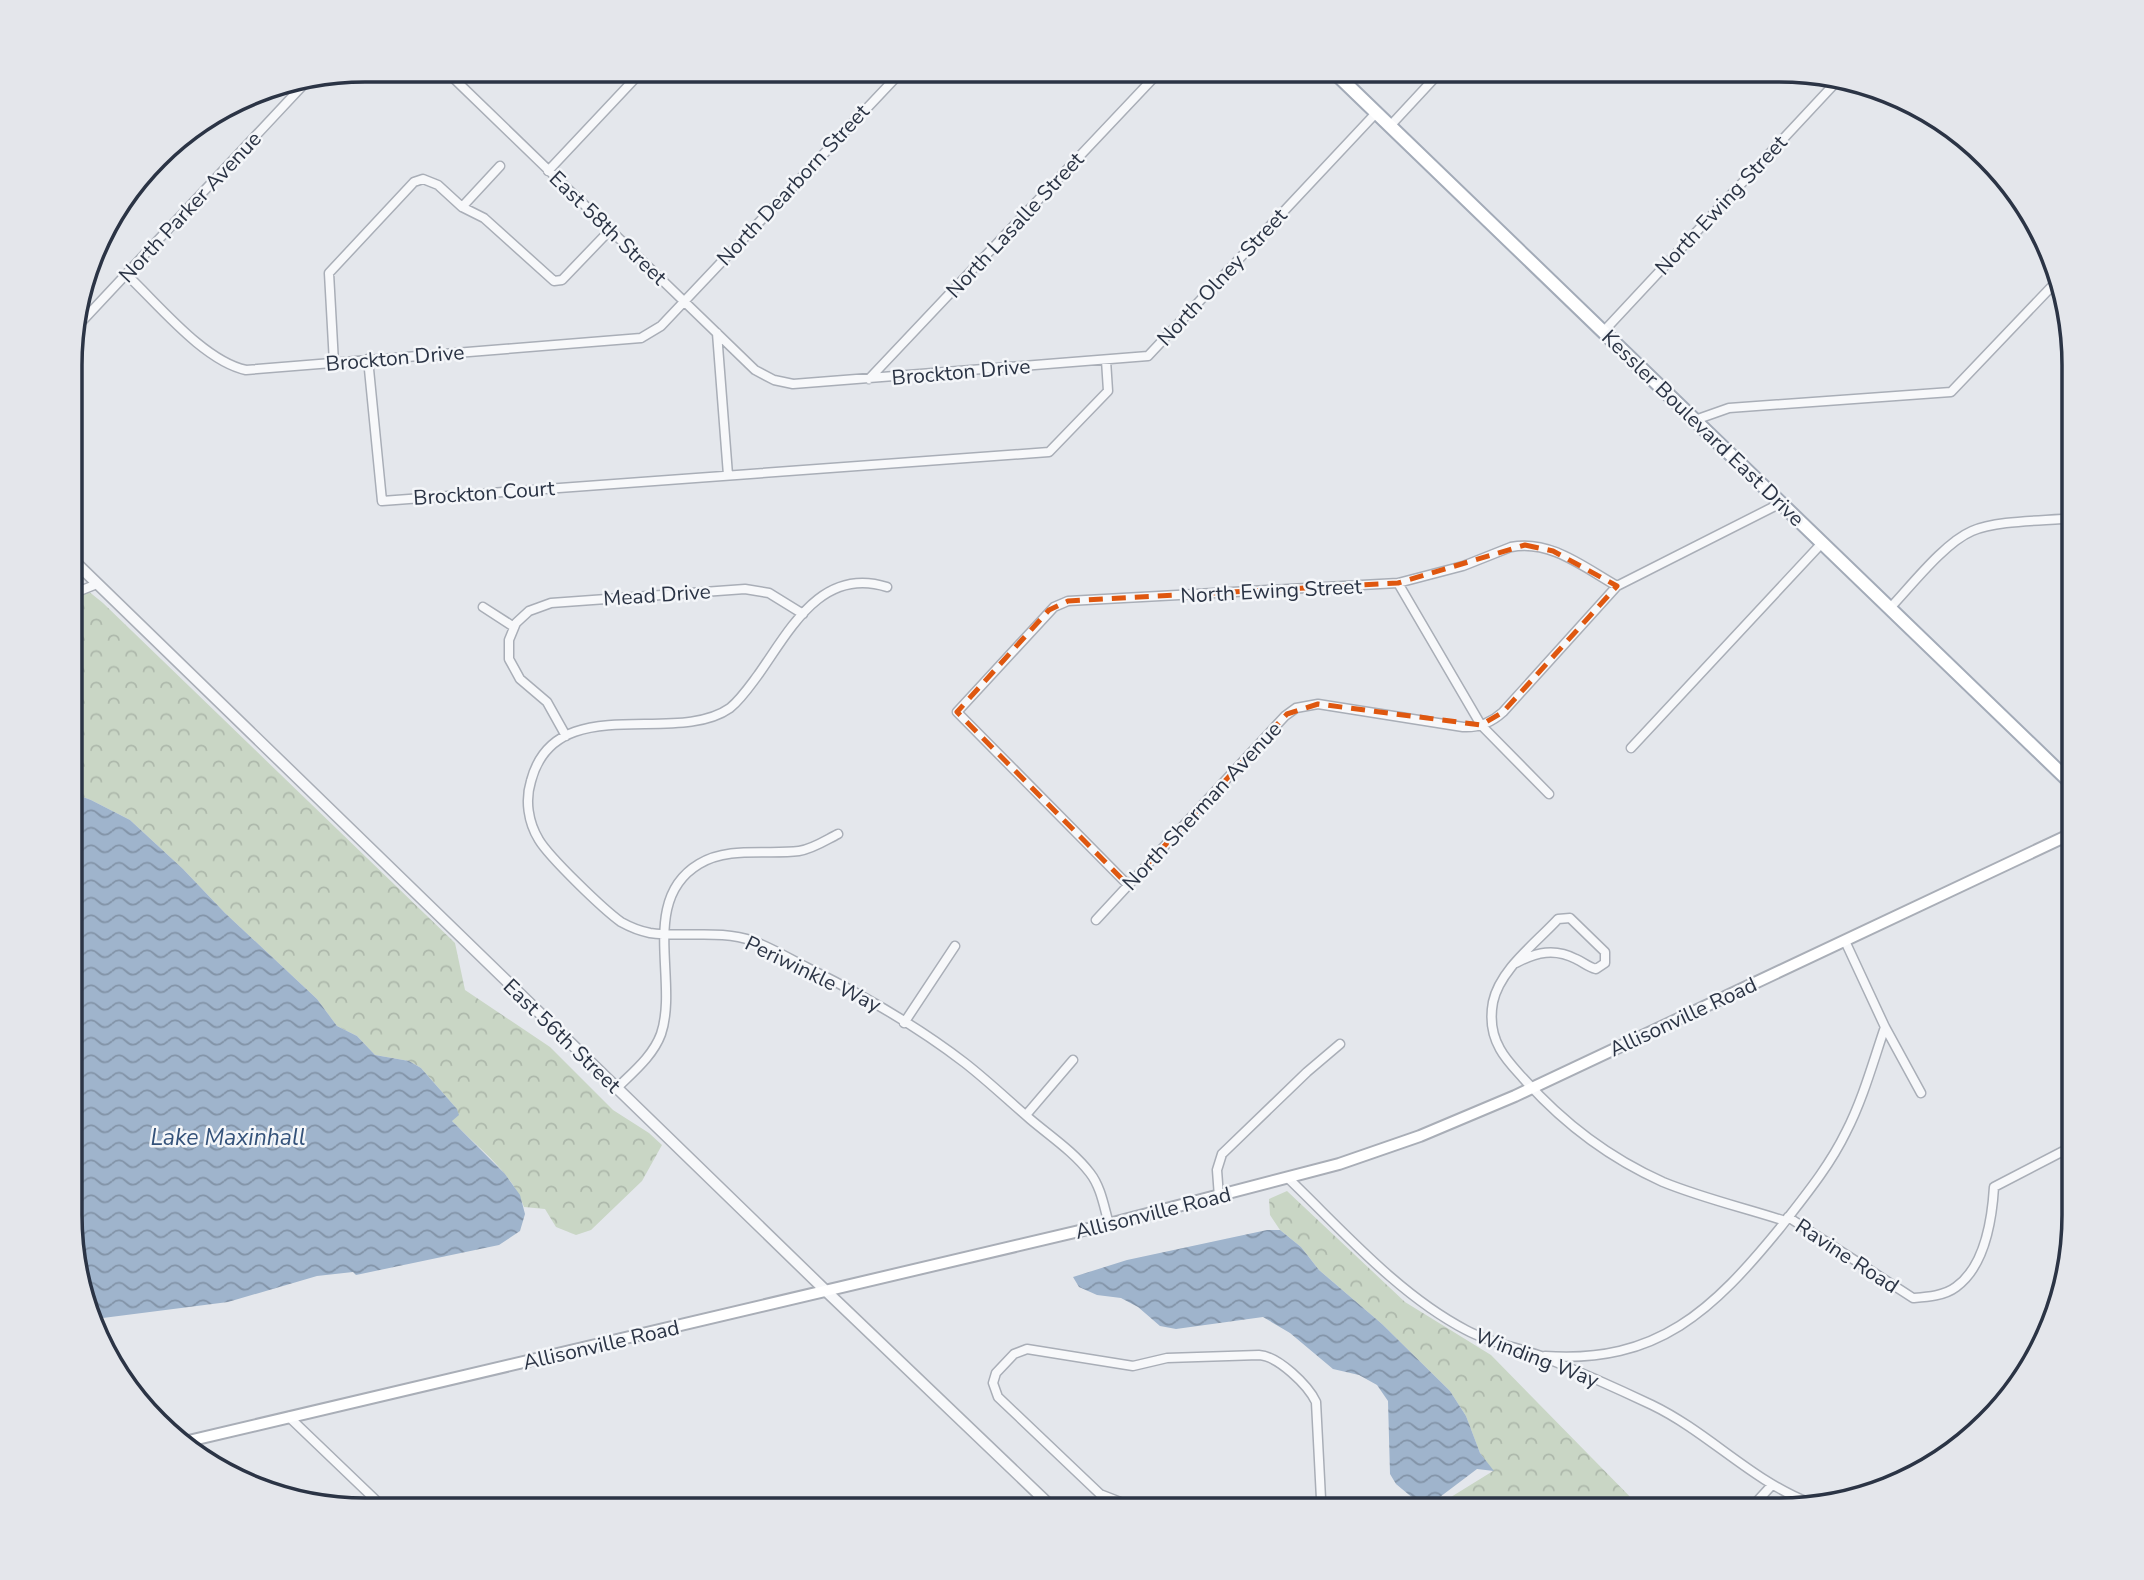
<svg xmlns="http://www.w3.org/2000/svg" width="2144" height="1580" font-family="'Nunito Sans',sans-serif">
<defs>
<pattern id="forest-crowns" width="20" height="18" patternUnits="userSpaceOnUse" patternTransform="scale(1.75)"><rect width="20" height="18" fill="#c9d6c5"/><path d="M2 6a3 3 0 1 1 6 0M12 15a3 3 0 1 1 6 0" fill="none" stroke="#adb8ab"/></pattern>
<pattern id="water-waves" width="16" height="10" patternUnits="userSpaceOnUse" patternTransform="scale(1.75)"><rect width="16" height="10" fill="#9fb4cc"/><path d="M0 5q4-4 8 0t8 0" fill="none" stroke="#8293a7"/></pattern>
</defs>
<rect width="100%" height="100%" fill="#e4e7ec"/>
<path fill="url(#forest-crowns)" d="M72 578 103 603 455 943 465 990 550 1047 613 1110 649 1133 662 1145 642 1181 591 1230 576 1235 556 1227 545 1209 524 1207C512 1172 477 1147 452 1121L457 1109 421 1068 409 1061 375 1055 357 1036 337 1026 317 999 225 913 183 869 130 820 91 800 72 793Z
M1287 1191 1405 1302 1491 1355 1643 1510H1430L1493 1471 1480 1453 1466 1416 1450 1391 1382 1324 1319 1270 1301 1247 1280 1230 1270 1215 1269 1199Z"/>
<path fill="url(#water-waves)" d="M72 793 91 800 130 820 183 869 225 913 317 999 337 1026 357 1036 375 1055 409 1061 421 1068 457 1109 459 1115 452 1121 505 1174 520 1195 525 1214 520 1231 499 1245 356 1275 353 1272 317 1276 228 1302 95 1319 72 1253Z
M1267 1230H1280L1301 1247 1319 1270 1382 1324 1450 1391 1466 1416 1480 1453 1494 1471 1477 1469 1432 1503 1420 1504 1396 1484 1390 1474 1388 1401 1377 1385 1359 1375 1333 1369 1290 1333 1263 1317 1176 1329 1160 1326 1138 1307 1121 1298 1097 1295 1079 1287 1073 1277 1127 1260Z"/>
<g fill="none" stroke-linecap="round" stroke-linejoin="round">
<g stroke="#a9aeb7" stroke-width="11">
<path id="minor" d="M445 70 755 370 774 380 793 384 1148 356 1376 113
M1390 126 1442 70
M548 171 643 70
M462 207 500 166
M127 275C159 305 204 361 246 370L641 338 661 326 903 70
M72 332 306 82
M1603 332 1839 79
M717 333 728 475
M368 359 382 501 1049 452 1108 391 1106 360
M334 363 329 273 414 182 423 179 438 185 462 207 484 218 554 281 562 280 610 230
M869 379 1161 70
M1695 420 1729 408 1951 392 2056 282
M1398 583 1481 725 1549 794
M887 587C821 566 790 630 758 675 749 687 741 699 730 708 675 747 555 689 531 781 525 800 528 822 539 840 550 858 603 909 621 922 630 927 640 931 650 933 684 938 720 929 753 941 772 948 790 959 808 968 863 995 917 1026 965 1063 988 1081 1009 1101 1030 1119 1050 1136 1074 1152 1090 1173 1101 1187 1104 1207 1109 1224
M72 594 97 584
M483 607 514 627
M1890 608C1911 586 1944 543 1972 531 1997 520 2045 521 2073 518
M566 736 547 702 520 679 509 659V640L516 623 529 611 551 603 745 589 769 593 803 614
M1631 748 1822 543
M1128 885 957 712 1054 607 1068 601 1398 583 1463 566 1511 547C1550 539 1585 568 1617 586
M1096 920 1285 716 1296 708 1318 704 1463 727C1479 728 1492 722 1503 712L1617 586 1781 503
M1845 941 1885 1027 1921 1093
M1516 963C1536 952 1555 948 1576 959 1583 962 1588 967 1596 969L1605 963V952L1570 918 1558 919C1536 943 1500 969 1493 1002 1490 1018 1492 1035 1500 1049 1506 1060 1515 1069 1523 1078 1562 1122 1609 1158 1663 1182 1702 1198 1745 1208 1785 1221
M904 1023 955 946
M617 1088C633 1072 653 1056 661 1034 679 981 639 900 699 864 728 846 767 855 799 851 813 849 826 840 838 834
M1026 1115 1073 1060
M1289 1179C1343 1231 1399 1295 1466 1330 1490 1343 1516 1347 1541 1356 1578 1371 1616 1388 1652 1405 1708 1432 1752 1481 1810 1503
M1219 1197 1217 1170 1222 1154 1307 1072 1340 1044
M1788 1217 1913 1298C1927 1297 1944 1296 1956 1287 1985 1266 1992 1220 1994 1187L2073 1146
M1545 1356C1658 1364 1713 1310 1780 1228 1804 1197 1829 1167 1846 1132 1863 1099 1873 1062 1885 1027
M289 1417 385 1509
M1141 1510 1100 1494 998 1397 993 1383 996 1373 1014 1354 1027 1349 1133 1366 1167 1358 1259 1355C1278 1356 1308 1385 1316 1402L1321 1499 1325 1510
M1749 1510 1772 1485"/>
</g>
<g stroke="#a9aeb7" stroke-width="13">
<path id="tertiary" d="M72 559 826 1291 1055 1510"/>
</g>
<g stroke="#a9aeb7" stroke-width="14">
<path id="secondary" d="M180 1443 1109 1224 1339 1164 1420 1136 1515 1096 2073 833"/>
</g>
<g stroke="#a3abb8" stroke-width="16">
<path id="primary" d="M1332 70 2073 785"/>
</g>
<use href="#minor" stroke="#f7f8fa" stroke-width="8"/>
<use href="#tertiary" stroke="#f7f8fa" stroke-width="10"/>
<use href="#secondary" stroke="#fff" stroke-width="10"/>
<use href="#primary" stroke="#fff" stroke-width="12"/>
</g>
<path fill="none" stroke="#df570f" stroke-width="5" stroke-dasharray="14 9" stroke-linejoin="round" d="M1525 545 1553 551 1617 586 1503 712 1481 725 1318 704 1287 714 1128 885 957 712 1049 610 1068 601 1398 583Z"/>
<g text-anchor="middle" stroke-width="5" stroke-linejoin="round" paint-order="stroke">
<g font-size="21" fill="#2b3445" stroke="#f4f6f9">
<text transform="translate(793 185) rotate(-47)" y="7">North Dearborn Street</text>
<text transform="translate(1721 205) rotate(-47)" y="7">North Ewing Street</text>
<text transform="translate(190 207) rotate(-47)" y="7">North Parker Avenue</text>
<text transform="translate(1015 225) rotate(-47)" y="7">North Lasalle Street</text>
<text transform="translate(608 228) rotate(44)" y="7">East 58th Street</text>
<text transform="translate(1222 277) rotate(-47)" y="7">North Olney Street</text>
<text transform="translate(395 358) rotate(-5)" y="7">Brockton Drive</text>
<text transform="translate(961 372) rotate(-5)" y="7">Brockton Drive</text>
<text transform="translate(1703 428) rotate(44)" y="7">Kessler Boulevard East Drive</text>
<text transform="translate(484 493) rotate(-4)" y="7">Brockton Court</text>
<text transform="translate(1271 591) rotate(-3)" y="7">North Ewing Street</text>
<text transform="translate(657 595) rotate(-4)" y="7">Mead Drive</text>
<text transform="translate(1202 806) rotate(-47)" y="7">North Sherman Avenue</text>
<text transform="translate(813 974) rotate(26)" y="7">Periwinkle Way</text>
<text transform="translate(1683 1017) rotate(-25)" y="7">Allisonville Road</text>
<text transform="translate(562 1036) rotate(44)" y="7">East 56th Street</text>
<text transform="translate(1153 1213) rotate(-14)" y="7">Allisonville Road</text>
<text transform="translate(1847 1256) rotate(33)" y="7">Ravine Road</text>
<text transform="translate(601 1345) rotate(-13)" y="7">Allisonville Road</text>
<text transform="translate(1537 1358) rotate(21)" y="7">Winding Way</text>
</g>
<g font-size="23" font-style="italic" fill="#34527a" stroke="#f4f6f9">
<text x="228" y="1145">Lake Maxinhall</text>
</g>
</g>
<path d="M0 0H2144V1580H0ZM365 82H1779A283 283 0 0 1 2062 365V1215A283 283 0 0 1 1779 1498H365A283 283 0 0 1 82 1215V365A283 283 0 0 1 365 82Z" fill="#e4e6eb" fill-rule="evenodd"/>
<path fill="none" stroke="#2b3445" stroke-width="3.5" d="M365 82H1779A283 283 0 0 1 2062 365V1215A283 283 0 0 1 1779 1498H365A283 283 0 0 1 82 1215V365A283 283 0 0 1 365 82Z"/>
</svg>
